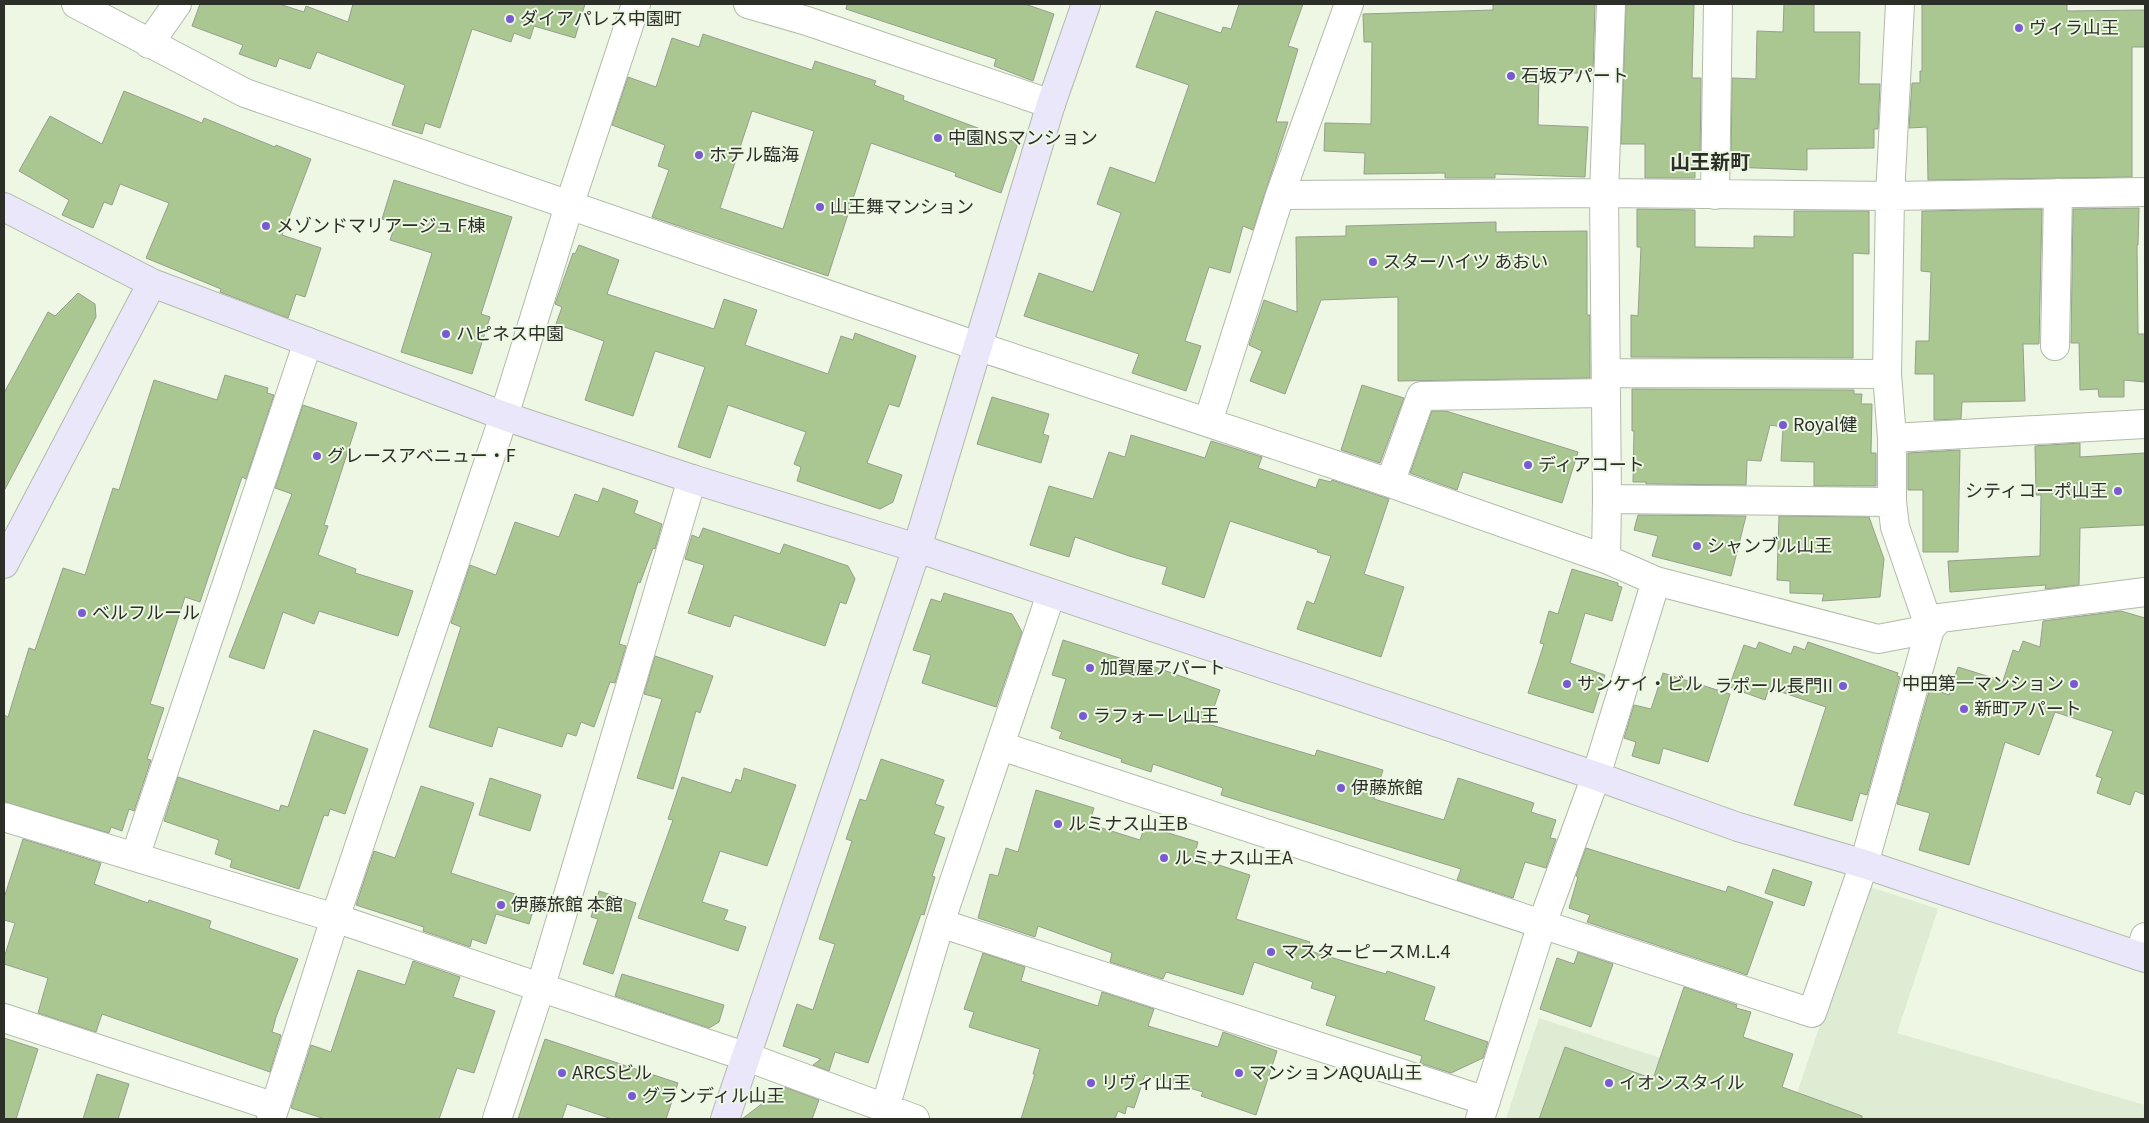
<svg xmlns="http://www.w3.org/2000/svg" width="2149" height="1123" font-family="Georgia,'Noto Sans JP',serif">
<rect width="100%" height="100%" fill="#edf7e4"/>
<path fill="#deecd4" d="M1867 886 1938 909 1897 1033 2145 1105V1119H1506L1539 1018 1794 1102Z"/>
<path fill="#aac792" stroke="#969f8e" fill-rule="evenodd" d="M200 4H279L304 12 306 6 348 22 353 4H585L575 38 534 26 530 39 514 33 511 42 472 29 440 128 425 123 422 134 392 125 405 85 317 52 310 69 279 58 276 67 239 54 243 45 192 26Z
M847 4H1025L1054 14 1033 81 994 66 996 59 846 9Z
M1239 4H1303L1288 46 1298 49 1276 122H1288L1253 230 1243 226 1230 273 1209 267 1185 341 1201 346 1186 391 1132 373 1139 354 1024 316 1039 273 1093 292 1121 213 1097 204 1110 167 1155 183 1189 85 1136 67 1156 11 1221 33 1223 27 1231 29Z
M1493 4H1595L1593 73H1539L1538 125 1588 127 1585 177 1495 174V178H1445V173L1364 174 1365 153 1324 151 1325 123 1371 124 1372 42H1364L1363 14 1493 10Z
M1626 4H1694L1692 78H1701L1700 166 1699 171H1695V178H1645V144H1621Z
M1784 4H1814V32H1860L1859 84H1880L1878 129H1874V148L1807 149V170L1731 167 1732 78 1756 79 1757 31 1783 32Z
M1922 4H2067V11L2145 10V47H2132V177L1928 180 1927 127 1909 128 1912 83H1920V71H1922Z
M703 34 812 70 815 61 876 81 874 85 904 96 903 100 1018 143 1001 193 955 176 956 173 871 143 828 276 652 217 669 170 658 166 665 145 612 125 628 77 656 87 672 38 699 47ZM752 111 814 131 783 229 720 208Z
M124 91 202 123 204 118 275 147 276 145 311 159 282 235 321 248 305 297 296 294 288 318 220 292 221 289 146 258 169 203 120 184 112 205 104 202 93 228 62 215 69 200 19 171 50 116 102 144Z
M394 180 512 217 481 314 490 317 472 374 401 352 432 253 390 240 396 223 382 219Z
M2139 208 2138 245H2137L2138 334H2145V382L2124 380V397H2099L2098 389 2080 390 2079 343H2071L2073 209Z
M1637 209 1695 210V247L1754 248V236L1794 237V211H1869V254L1853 253V358L1631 357V315L1638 316 1641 247H1637Z
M2042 209 2039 344H2023L2025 401 1962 402 1961 419 1934 420V374H1915L1916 341H1929L1931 272 1921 271 1922 211Z
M1496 222V232L1587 231V315H1590V378L1398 381V297L1321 300 1285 394 1250 381 1262 351 1249 345 1264 300 1297 312 1296 237 1346 236V226Z
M579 245 619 260 607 294 714 329 724 299 757 310 745 345 828 374 841 336 853 340 855 333 916 356 899 407 889 404 867 463 902 475 893 502 880 509 797 481 801 467 794 464 806 432 728 405 710 458 678 447 705 367 655 351 633 416 585 400 604 341 556 324 562 307 555 304 573 253 575 254Z
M78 293 95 304 96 317 4 491V393L48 312 55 316Z
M225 375 268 388 267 393 274 395 246 479 242 477 200 602 185 597 150 704 164 708 147 759 151 760 134 811 129 809 122 831 111 827 109 833 4 802V715L8 717 29 648 35 650 63 568 85 575 113 488 119 490 154 380 217 400Z
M1362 385 1404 398 1380 463 1341 450Z
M1632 389 1854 390V394H1862L1861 404H1872L1871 453H1876V486H1814V462L1781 461 1783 427 1770 425 1761 461 1747 460 1746 485 1646 484V482H1633L1634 431H1632Z
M992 397 1049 414 1043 434 1049 436 1041 463 977 444Z
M303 405 357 423 324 525 328 526 318 555 356 569 355 573 413 591 398 636 319 611 314 624 283 612 264 669 229 657 292 494 275 488Z
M1432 411H1446L1578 452 1562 503 1463 472 1457 490 1410 473Z
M1131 435 1205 458 1211 441 1262 457 1258 468 1316 488 1319 479 1331 482 1332 480 1389 499 1364 574 1404 587 1381 657 1297 629 1307 601 1314 604 1331 556 1317 552 1318 550 1230 521 1204 598 1162 584 1167 567 1129 556 1075 537 1069 557 1030 545 1049 486 1093 499 1109 452 1125 457Z
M2080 443V457L2145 453V525L2080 528 2079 585 2045 589 2046 585 1950 592 1948 561 2040 556 2041 495H2036L2035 446Z
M1960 450 1958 552H1923V490H1908V453Z
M603 488 638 501 634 513 662 524 655 549 653 548 640 583 638 582 619 644 626 646 615 683 610 682 594 727 581 722 576 736 567 733 562 747 498 727 492 747 429 727 461 627 451 623 470 565 496 575 515 522 559 537 575 494 598 502Z
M1638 515 1746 516 1731 576 1652 556 1658 536 1634 530Z
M1779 516 1869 517 1884 559 1880 597 1822 601 1824 594 1790 593V581L1777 580Z
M703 528 780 554 784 544 848 566 855 579 846 604 840 602 825 646 734 615 730 627 688 613 704 565 685 559 692 535 699 538Z
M1572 569 1618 583V586L1622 587 1612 621 1585 613 1570 663 1605 675 1593 713 1528 693 1544 644 1540 643 1549 611 1558 614Z
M944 593 1012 614 1022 632 996 707 922 683 931 655 913 650 931 599 941 602Z
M2121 611 2145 618V795L2135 791 2130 805 2097 793 2102 778 2096 776 2113 731 2055 712 2039 755 2005 742 1969 865 1919 850 1930 813 1897 804 1930 688 1949 695 1958 667 2003 681 2013 650 2019 652 2023 641 2040 647 2043 621Z
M1063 640 1151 668 1152 666 1220 690 1208 724 1315 756 1317 750 1383 770 1374 799 1444 820 1458 778 1534 803 1531 812 1556 820 1550 838 1556 839 1546 868 1525 862 1513 898 1457 880 1461 869 1221 795 1223 788 1153 764 1151 772 1121 762 1122 759 1059 738 1062 732 1051 728 1066 679 1052 675Z
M1759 642 1791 654 1794 646 1805 650 1808 642 1898 673 1897 676 1900 677 1867 795 1860 793 1852 821 1794 805 1826 707 1769 688 1765 700 1729 687 1744 645 1756 649Z
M655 656 713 676 700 713 696 711 673 789 637 778 662 699 644 694Z
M1663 673 1730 694 1708 762 1663 748 1659 764 1632 756 1636 742 1624 738 1634 705 1651 709Z
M314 730 368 749 345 814 330 809 328 816 324 815 299 889 230 867 232 860 215 854 219 840 164 821 178 777 279 811 281 805 288 807Z
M881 759 944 780 935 804 944 807 934 834 945 838 932 876 935 877 924 915 921 914 868 1063 835 1052 829 1071 813 1065 821 1059 783 1046 797 1004 813 1010 835 944 819 939 852 841 846 839 860 799 866 801Z
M744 768 796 785 767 866 720 851 702 902 728 910 724 920 746 927 738 951 638 918 673 820 668 819 682 777 731 793 736 779 741 781Z
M490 778 541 795 530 831 479 815Z
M421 786 474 803 451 873 536 901 529 924 496 914 486 944 472 939 470 947 423 931 424 927 356 905 374 851 395 858Z
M1036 790 1094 808 1089 824 1140 840 1145 826 1198 842 1194 857 1250 875 1236 919 1310 942 1307 950 1386 974 1387 971 1435 987 1424 1020 1488 1042 1483 1058 1451 1073 1420 1063 1422 1056 1326 1025 1336 996 1311 988 1313 982 1254 962 1243 995 1166 972 1163 979 1110 962 1112 953 1038 926 1035 937 978 918 990 874 998 876 1006 848 1018 852Z
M23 839 101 863 94 884 148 903 149 900 211 921 209 928 298 959 276 1017 272 1032 281 1035 270 1072 102 1014 96 1032 38 1013 48 978 4 964V958L15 923 4 920V898Z
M1586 848 1726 892 1728 886 1773 902 1747 975 1587 922 1590 915 1569 908 1578 877 1576 876Z
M1773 869 1812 882 1804 906 1765 893Z
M599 891 636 903 613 974 583 964 598 919 591 917Z
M1578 952 1613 964 1591 1027 1540 1009 1557 958 1574 964Z
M983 953 1025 967 1021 981 1098 1006 1102 992 1154 1009 1148 1026 1218 1047 1223 1032 1277 1051 1256 1115 1201 1096 1203 1092 1145 1075 1134 1108 1127 1106 1125 1114 1118 1111 1115 1119H1021L1035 1074H1033L1040 1049 969 1027 974 1012 964 1009Z
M413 961 460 977 453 997 495 1011 474 1073 457 1068 439 1119H325L291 1108 311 1045 331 1052 358 970 405 985Z
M622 974 724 1005 719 1022 709 1028 615 996Z
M1684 987 1737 1005 1736 1008 1751 1012 1743 1037 1793 1054 1782 1087 1862 1116V1119H1539L1565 1047 1653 1079Z
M4 1038 38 1049 16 1119H4Z
M545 1039 678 1083 666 1119H612L567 1104 562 1119H518Z
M97 1074 129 1084 118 1119H83Z
M784 1087 819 1100 812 1119H742Z"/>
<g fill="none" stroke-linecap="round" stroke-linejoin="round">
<g stroke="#b1bba9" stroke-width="30">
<path id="street" d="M76 4 245 93 977 346 1390 483 1606 559 1656 581 1878 639 1930 629
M748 4 807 21 1051 104
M1900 4 1890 196 1887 374 1892 438V502L1895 527 1930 629
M149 44 177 4
M1280 195 1604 193 1890 196 2145 192
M1715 195 1718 4
M2055 346 2058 193
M1606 373 1887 374
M1208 422 1280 195 1349 4
M1892 438 2145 424
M1390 483 1421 396 1606 393
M1607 499 1892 502
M1606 559 1607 499 1604 193 1611 4
M1001 746 1812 1013 1864 864 1930 629 1940 618 2145 592
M4 817 335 918 747 1057 915 1119
M135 857 308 342
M940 923 1486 1101
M2139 956 2145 937
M4 1018 275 1107
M885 1108 940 923 1051 594
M271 1119 335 918 504 416 569 206 636 4
M497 1119 540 989 692 479
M1480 1119 1542 924 1596 776 1656 581"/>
</g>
<g stroke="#b1bba9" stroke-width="30">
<path id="secondary" d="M4 207 152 283 504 416 692 479 917 548 1596 776 1738 827 1864 864 2145 958
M4 564 152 283
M725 1119 917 548 1051 104 1086 4"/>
</g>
<use href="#street" stroke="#fff" stroke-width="28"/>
<use href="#secondary" stroke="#eae7fa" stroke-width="28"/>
</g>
<g fill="#785ad4" stroke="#edf7e4" stroke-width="2">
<circle cx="510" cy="19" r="5"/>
<circle cx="2019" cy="28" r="5"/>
<circle cx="1511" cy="76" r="5"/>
<circle cx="938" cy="138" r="5"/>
<circle cx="699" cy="155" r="5"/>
<circle cx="820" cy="207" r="5"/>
<circle cx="266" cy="226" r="5"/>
<circle cx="1373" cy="262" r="5"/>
<circle cx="446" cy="334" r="5"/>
<circle cx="1783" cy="425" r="5"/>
<circle cx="317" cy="456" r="5"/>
<circle cx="1528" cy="465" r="5"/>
<circle cx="2118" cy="491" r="5"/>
<circle cx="1697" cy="546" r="5"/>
<circle cx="82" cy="613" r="5"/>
<circle cx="1090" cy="668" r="5"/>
<circle cx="1567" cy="684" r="5"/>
<circle cx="2074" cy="684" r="5"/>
<circle cx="1843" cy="686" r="5"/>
<circle cx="1964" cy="709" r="5"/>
<circle cx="1083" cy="716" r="5"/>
<circle cx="1341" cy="788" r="5"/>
<circle cx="1058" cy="824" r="5"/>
<circle cx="1164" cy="858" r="5"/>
<circle cx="501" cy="905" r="5"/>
<circle cx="1271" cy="952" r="5"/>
<circle cx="562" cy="1073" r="5"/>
<circle cx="1239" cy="1073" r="5"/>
<circle cx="1091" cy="1083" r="5"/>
<circle cx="1609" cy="1083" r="5"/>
<circle cx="632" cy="1096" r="5"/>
</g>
<g text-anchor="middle" stroke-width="4" stroke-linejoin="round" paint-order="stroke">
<g font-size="18" fill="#2b2f28" stroke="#edf7e4" text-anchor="start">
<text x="520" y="25">ダイアパレス中園町</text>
<text x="2029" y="34">ヴィラ山王</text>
<text x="1521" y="82">石坂アパート</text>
<text x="948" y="144">中園NSマンション</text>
<text x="709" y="161">ホテル臨海</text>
<text x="830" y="213">山王舞マンション</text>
<text x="276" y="232">メゾンドマリアージュ F棟</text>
<text x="1383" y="268">スターハイツ あおい</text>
<text x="456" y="340">ハピネス中園</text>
<text x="1793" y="431">Royal健</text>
<text x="327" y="462">グレースアベニュー・F</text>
<text x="1538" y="471">ディアコート</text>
<text x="2108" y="497" text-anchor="end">シティコーポ山王</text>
<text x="1707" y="552">シャンブル山王</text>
<text x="92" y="619">ベルフルール</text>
<text x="1100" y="674">加賀屋アパート</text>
<text x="1577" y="690">サンケイ・ビル</text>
<text x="2064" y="690" text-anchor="end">中田第一マンション</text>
<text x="1833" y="692" text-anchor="end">ラポール長門II</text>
<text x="1974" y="715">新町アパート</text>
<text x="1093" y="722">ラフォーレ山王</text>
<text x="1351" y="794">伊藤旅館</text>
<text x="1068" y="830">ルミナス山王B</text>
<text x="1174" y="864">ルミナス山王A</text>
<text x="511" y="911">伊藤旅館 本館</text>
<text x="1281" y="958">マスターピースM.L.4</text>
<text x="572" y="1079">ARCSビル</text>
<text x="1249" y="1079">マンションAQUA山王</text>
<text x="1101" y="1089">リヴィ山王</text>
<text x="1619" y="1089">イオンスタイル</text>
<text x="642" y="1102">グランディル山王</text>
</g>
<g font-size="20" font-weight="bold" fill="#2b2f28" stroke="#edf7e4">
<text x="1710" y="169">山王新町</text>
</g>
</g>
<rect width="2149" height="1123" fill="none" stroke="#2b2f28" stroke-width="10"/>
</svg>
